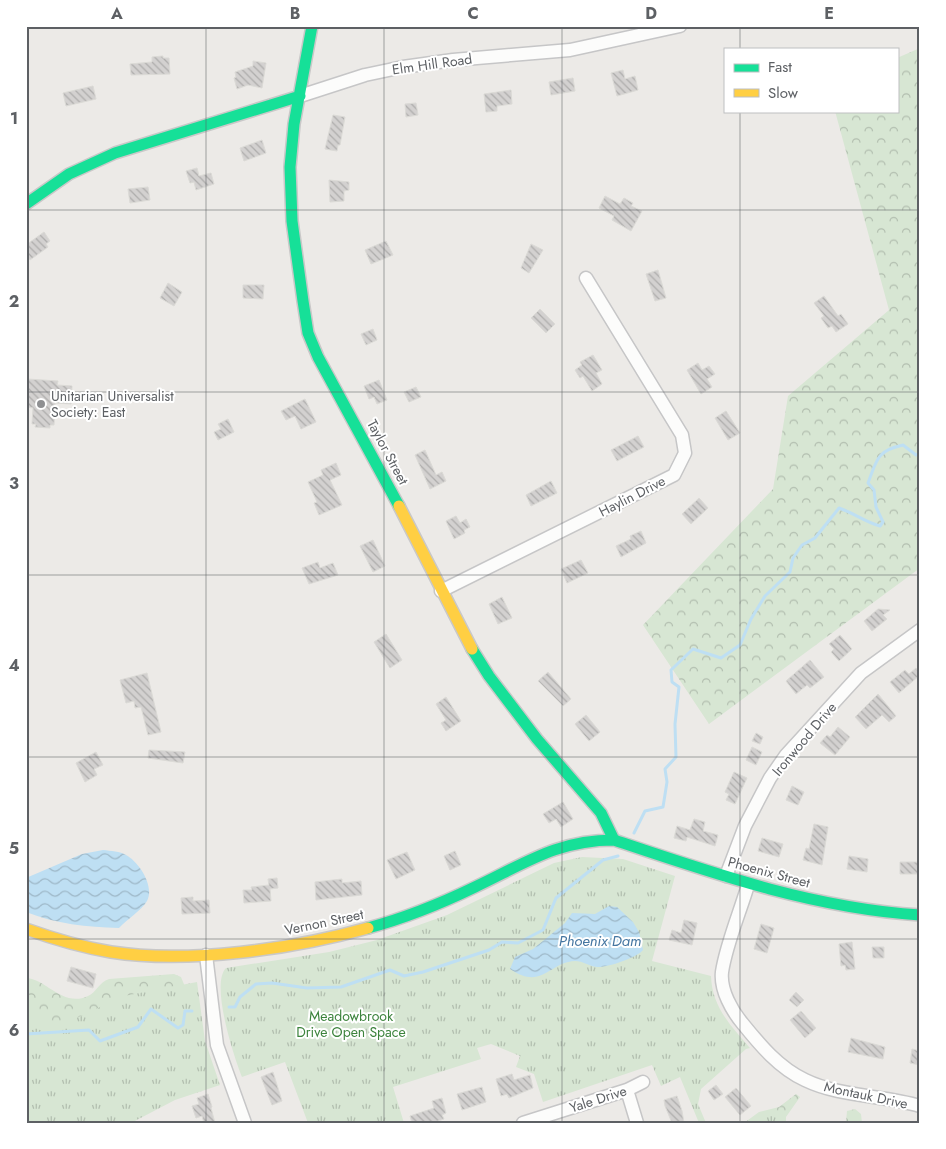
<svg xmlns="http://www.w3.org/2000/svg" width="946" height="1149" font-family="Jost,sans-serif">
<defs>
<pattern id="forest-crowns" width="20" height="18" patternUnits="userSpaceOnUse" patternTransform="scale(1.25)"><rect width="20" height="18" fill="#d7e6d3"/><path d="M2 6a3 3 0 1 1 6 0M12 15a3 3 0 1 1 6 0" fill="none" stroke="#b2beaf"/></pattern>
<pattern id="park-tufts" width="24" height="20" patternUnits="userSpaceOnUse" patternTransform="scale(1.25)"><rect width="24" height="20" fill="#d7e6d3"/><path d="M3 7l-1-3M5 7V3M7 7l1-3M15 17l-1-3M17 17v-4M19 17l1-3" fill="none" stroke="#b2beaf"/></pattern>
<pattern id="water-waves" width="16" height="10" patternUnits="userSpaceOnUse" patternTransform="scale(1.25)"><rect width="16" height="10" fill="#bedff3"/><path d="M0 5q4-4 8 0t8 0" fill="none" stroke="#9eb8c8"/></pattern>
<pattern id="building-back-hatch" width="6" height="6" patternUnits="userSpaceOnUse" patternTransform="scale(1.25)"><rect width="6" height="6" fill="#d3d1d0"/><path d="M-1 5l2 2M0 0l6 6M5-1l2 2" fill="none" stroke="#aeadac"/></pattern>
</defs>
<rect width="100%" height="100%" fill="#eceae7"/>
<path fill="url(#forest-crowns)" d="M920 48V568L709 724 643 625 773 489 788 396 889 310 835 111H897V58Z
M174 974 181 977 188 994 26 1059V978C45 978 63 1008 88 996 96 993 99 982 109 979Z
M796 1094 800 1097 786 1117V1123H744L759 1112 779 1107Z
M855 1109 861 1114 862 1123H846L847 1111Z"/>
<path fill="url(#park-tufts)" d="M582 857 623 859 675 876 652 961 711 976C712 1007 731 1026 750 1048L746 1049 701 1089 698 1104 706 1123H699L680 1077 661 1086 652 1065 543 1102 534 1074 516 1067 520 1056 491 1044 477 1048 481 1059 393 1087 404 1123H308L285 1062 242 1077C234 1057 210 984 226 968L329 952 377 940 447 915 554 863Z
M197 982 205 1041 220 1085 175 1100 131 1123H26V1007L55 1028 124 996Z
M773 1112 779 1123H757Z"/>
<path fill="url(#water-waves)" d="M103 850C111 851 120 851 126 855 139 862 155 886 147 901 141 911 127 919 119 928 87 927 56 924 26 912V878L82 854Z
M609 906 617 907 633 922 639 932 643 950C638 957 607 968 597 967 589 966 583 961 575 961 549 962 542 991 510 969L515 957 533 949 565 923 572 913 595 914Z"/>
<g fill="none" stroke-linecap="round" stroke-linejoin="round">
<path stroke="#bedff3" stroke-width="3" d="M634 833 645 811 663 807 667 782 665 769 676 757 675 724 679 687 672 682 671 670 693 649 721 658 740 645 751 619 765 596 790 572 793 558 802 545 815 538 839 508C854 513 865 522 880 526L883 522 876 507 874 490 868 483C877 460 876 451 903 445L916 455 920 453
M229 1007H235L240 997 256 984 272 983 307 988 341 987 390 970 404 976 423 972 489 950 502 942 518 943 543 930 556 898 603 860 618 856
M26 1034 89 1030 100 1041 138 1027 151 1009 178 1028 183 1025 185 1011H192"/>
</g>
<path fill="url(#building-back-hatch)" stroke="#dbdad6" d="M163 56V58H169L170 74 131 75 130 64 152 62V57Z
M253 61 266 63 262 88 248 85 237 89 234 78 236 77 235 72 253 66Z
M623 70 625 79 635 76 638 90 617 96 611 73Z
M573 78 575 91 551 95 549 82Z
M93 86 96 99 66 106 63 93Z
M511 90 512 104 497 106V111L486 112 484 94Z
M416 103 418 115 406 117 405 104Z
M333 115 345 117 340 145H338L337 151 325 149Z
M262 140 266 153 244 161 240 148Z
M197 168 199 176 211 173 214 184 196 190 194 182 190 183 186 171Z
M329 180 349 182V190L344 191V201L330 202Z
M148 187 150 200 130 203 128 189Z
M605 196 620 204 624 198 633 203 631 206 642 211 631 231 612 220 614 216 599 208Z
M44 232 50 241 46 244 48 247 30 260 26 255V245Z
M386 241 393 255 371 264 365 250Z
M531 244 543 250 529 273 521 268Z
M658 270 666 298 655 301 646 274Z
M168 283 182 292 174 306 160 298Z
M243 285H264L263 299 243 298Z
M824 296 838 316 841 314 848 324 836 332 832 326 828 328 821 318 824 316 814 303Z
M540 309 555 324 546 333 531 318Z
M373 329 377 340 366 345 361 334Z
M593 355 602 370 596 373 602 384 592 391 583 376 580 378 575 370 582 365 580 362Z
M698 363 702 370 709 366 715 374 707 379 712 387 701 394 687 370Z
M27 379 58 381 57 385 72 386 71 404 55 403 54 425H50V428L35 427 36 424H32L33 408 26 407Z
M379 380 387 400 377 404 374 397 369 399 364 386Z
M416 387 421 397 409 402 404 392Z
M305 399 316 422 301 429 295 416 286 420 281 411Z
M726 411 740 433 728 440 715 418Z
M228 419 234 432 218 440 214 432 221 429 218 424Z
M638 436 644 447 617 461 611 450Z
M425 450 436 475 442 472 446 481 430 489 415 455Z
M336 463 341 475 330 480 342 505 319 515 314 503 317 502 308 482 323 475 321 470Z
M551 481 557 493 531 506 526 495Z
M699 498 708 508 691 524 682 514Z
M456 516 460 523 466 519 470 527 464 530 465 533 454 539 446 521Z
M641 531 646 543 621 557 616 546 631 539 630 536Z
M373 540 385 566 373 572 360 546Z
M581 560 588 573 567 583 561 569Z
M318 562 320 568 333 563 338 575 309 584 302 568Z
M502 597 512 618 498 624 489 604Z
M878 609 890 610 883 615 887 619 872 631 864 621Z
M386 634 402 660 390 668 374 642Z
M840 635 852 649 839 661 831 652 834 649 829 644Z
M810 660 824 677 810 688 807 685 796 694 786 681Z
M916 668 920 675 899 693 890 682 905 670 909 674Z
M548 672 571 699 563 706 538 681Z
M147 673 161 732 148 735 141 707 135 708 134 701 126 703 120 680Z
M878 694 896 716 889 722 882 715 866 729 855 717Z
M446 697 461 721 446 731 441 723 446 720 436 704Z
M586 715 600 732 589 741 575 724Z
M838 727 850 737 835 755 820 743 827 735 830 737Z
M756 733 763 737 760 744 752 741Z
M752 747 762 752 756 765 746 760Z
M149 750 185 752 183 763 148 758Z
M96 752 103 765 94 769 97 775 85 782 76 763Z
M734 772 747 778 735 804 726 800 729 794 725 792Z
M792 786 804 792 798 805 786 800Z
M563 802 573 819 561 827 556 819 549 823 543 814Z
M694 819 705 822 703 831 718 835 715 846 687 837 686 841 674 838 677 826 690 830Z
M814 824 828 827 822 865 803 860 806 848 809 849Z
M762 838 783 844 779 857 758 851Z
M455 851 461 865 450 870 444 856Z
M407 852 415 870 396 879 387 860Z
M849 856 868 859 867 872 847 869Z
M900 862H919V874H900Z
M277 878 278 888 270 889 271 901 244 903 243 890H252L251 887 269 885 268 879Z
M342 879V883L361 881 362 895 316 900 315 882Z
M193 897V901L209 900 210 913 182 914 181 898Z
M684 920 697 923 692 945 669 940 672 930 681 933Z
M761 924 774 928 767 953 754 949Z
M852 942 855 969 846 970 845 965 841 966 839 944Z
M872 947H884V958H873Z
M71 967 96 974 93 988 67 981Z
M796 992 804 1000 797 1007 789 1000Z
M801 1011 816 1028 805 1038 790 1020Z
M851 1038 885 1047 883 1059 848 1052Z
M912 1049 920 1051V1065L910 1063Z
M273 1072 282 1101 272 1105 261 1077Z
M512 1074 514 1080 530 1075 533 1088 509 1098 507 1094 501 1096 496 1079Z
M716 1085 723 1094 714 1100 708 1091Z
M482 1087 486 1102 462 1110 457 1094Z
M736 1088 751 1106 740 1115 725 1097Z
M208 1094 212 1107 211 1108 215 1123H204L202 1116 196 1118 192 1106 199 1104 197 1098Z
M677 1096 682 1111 684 1123H672L665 1106 664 1100Z
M442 1098 446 1113 442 1115 444 1119 432 1123H412L410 1116 434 1108 432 1101Z"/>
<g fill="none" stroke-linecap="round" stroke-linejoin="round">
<g stroke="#c6c6c7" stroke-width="15">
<path id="street" d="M300 96 365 75 403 67 453 60 570 50 680 26
M441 591 674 475 685 453 682 435 586 278
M726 876 745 826 770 778 786 755 861 673 920 630
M748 885C740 912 726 945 722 972 720 990 732 1011 743 1024 760 1045 779 1068 805 1080 840 1097 883 1095 920 1106
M206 955 217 1045 245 1123
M627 1090 637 1123
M523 1123 627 1090 643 1082"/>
</g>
<g stroke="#c9c8c8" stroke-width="14">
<path id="fast" d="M312 26 294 124 290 167 292 221 303 301 308 333 318 357 399 506
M26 204 69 174 115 153 300 96
M472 649 489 676 537 739 601 813 614 840
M368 928C405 918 440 904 475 887 524 864 557 840 614 840 715 874 813 908 920 915"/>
</g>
<g stroke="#c9c8c8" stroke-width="14">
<path id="slow" d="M399 506 472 649
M26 929C54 939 81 947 111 952 188 964 293 949 368 928"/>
</g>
<use href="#street" stroke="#fcfcfb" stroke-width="12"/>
<use href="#fast" stroke="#16e098" stroke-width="11"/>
<use href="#slow" stroke="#ffcf43" stroke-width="11"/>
</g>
<path fill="none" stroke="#5d6064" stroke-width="1" stroke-opacity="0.55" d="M206 26V1123M384 26V1123M562 26V1123M740 26V49M740 111V1123M26 210H920M26 392H920M26 575H920M26 757H920M26 939H920"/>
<circle fill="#8f9092" stroke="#fff" stroke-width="2" cx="41" cy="404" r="5"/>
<g text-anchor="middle" stroke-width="4" stroke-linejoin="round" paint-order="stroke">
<g font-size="14" fill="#5d6064" stroke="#fff">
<text transform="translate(432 64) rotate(-8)" y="5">Elm Hill Road</text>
<text transform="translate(388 452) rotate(62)" y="5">Taylor Street</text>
<text transform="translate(632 496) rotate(-27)" y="5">Haylin Drive</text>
<text transform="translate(804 739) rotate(-50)" y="5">Ironwood Drive</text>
<text transform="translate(769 872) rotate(15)" y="5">Phoenix Street</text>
<text transform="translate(324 922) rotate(-12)" y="5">Vernon Street</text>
<text transform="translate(866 1095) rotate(12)" y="5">Montauk Drive</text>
<text transform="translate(598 1099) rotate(-18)" y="5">Yale Drive</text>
</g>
<g font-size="14" fill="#5d6064" stroke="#fff" text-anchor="start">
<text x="51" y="401">Unitarian Universalist<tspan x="51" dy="16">Society: East</tspan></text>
</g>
<g font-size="14" fill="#3c833c" stroke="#fff">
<text x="351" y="1021">Meadowbrook<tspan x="351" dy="16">Drive Open Space</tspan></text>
</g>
<g font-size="15" font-style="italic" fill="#4576a1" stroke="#fff">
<text x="600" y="946">Phoenix Dam</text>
</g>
</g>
<rect width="946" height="1149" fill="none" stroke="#ffffff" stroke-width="55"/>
<rect x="724" y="48" width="175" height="65" fill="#ffffff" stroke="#bebfc1"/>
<rect x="734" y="64" width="25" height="8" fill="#16e098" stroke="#bebfc1"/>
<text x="768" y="72" font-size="15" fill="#5d6064">Fast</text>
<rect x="734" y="89" width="25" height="8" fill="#ffcf43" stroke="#bebfc1"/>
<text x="768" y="98" font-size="15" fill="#5d6064">Slow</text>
<rect x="28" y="28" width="890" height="1094" fill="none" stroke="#5d6064" stroke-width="2"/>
<g font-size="16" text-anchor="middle" font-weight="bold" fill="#5d6064">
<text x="117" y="19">A</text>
<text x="295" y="19">B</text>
<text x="473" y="19">C</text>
<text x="651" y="19">D</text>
<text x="829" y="19">E</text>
<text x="14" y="124">1</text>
<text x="14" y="307">2</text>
<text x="14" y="489">3</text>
<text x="14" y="671">4</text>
<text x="14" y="854">5</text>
<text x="14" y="1036">6</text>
</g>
</svg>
